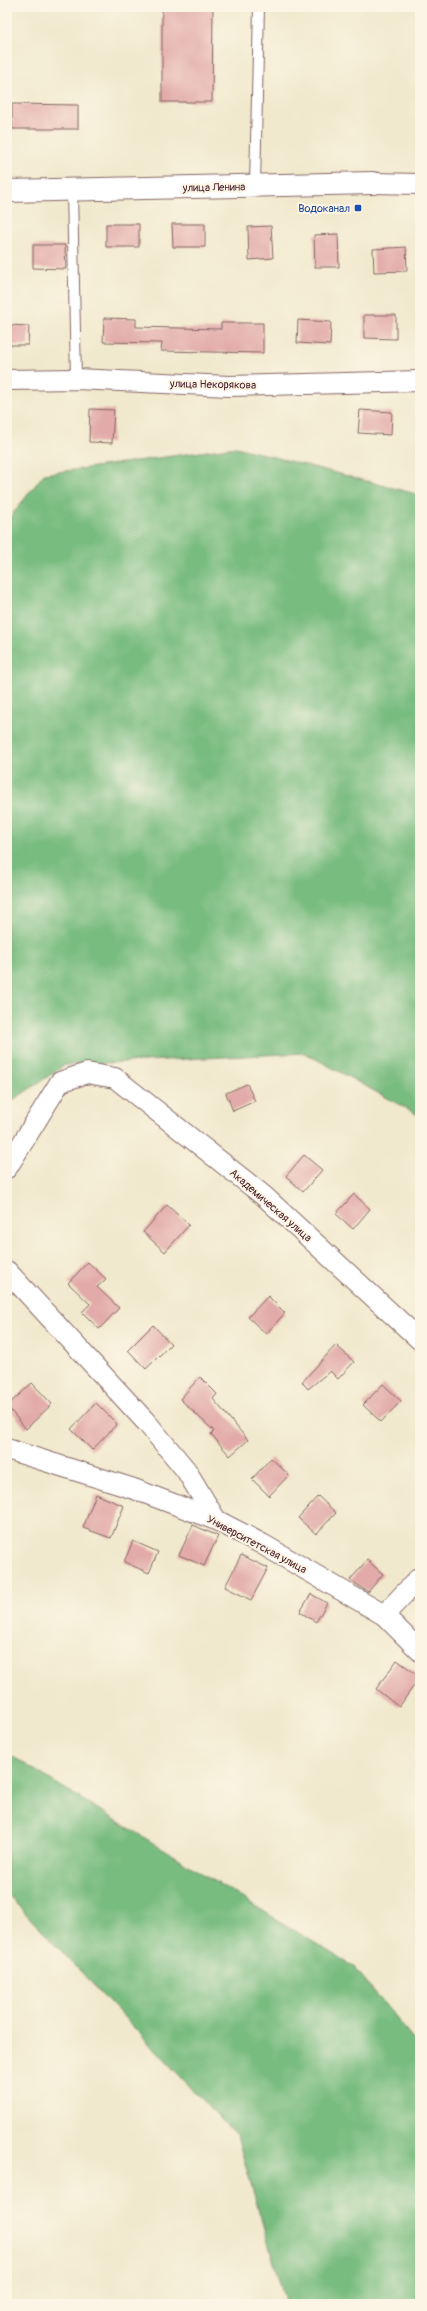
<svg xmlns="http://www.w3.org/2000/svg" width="427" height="2311" font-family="Pangolin,sans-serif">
<rect width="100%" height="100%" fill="#fcf5e5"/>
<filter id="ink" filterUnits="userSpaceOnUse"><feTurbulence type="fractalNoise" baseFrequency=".025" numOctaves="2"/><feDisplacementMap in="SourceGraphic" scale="8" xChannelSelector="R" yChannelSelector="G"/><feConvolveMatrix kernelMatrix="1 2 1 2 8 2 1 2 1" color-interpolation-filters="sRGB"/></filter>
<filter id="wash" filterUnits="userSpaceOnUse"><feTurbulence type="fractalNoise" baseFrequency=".012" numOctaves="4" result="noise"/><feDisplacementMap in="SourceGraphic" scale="16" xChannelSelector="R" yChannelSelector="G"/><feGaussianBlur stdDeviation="0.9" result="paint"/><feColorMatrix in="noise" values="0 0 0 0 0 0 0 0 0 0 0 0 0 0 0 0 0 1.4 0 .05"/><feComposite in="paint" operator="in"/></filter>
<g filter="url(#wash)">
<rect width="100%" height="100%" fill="#f1e9cd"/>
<path fill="#78bc7f" stroke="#616e55" d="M236 447 420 495V1116L305 1053 65 1065 7 1104V521L44 474Z
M7 1753 354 1967 420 2047V2304H286L237 2136 7 1894Z"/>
<g id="blocks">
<path fill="#e2aaa8" d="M162 7H213L212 102H162Z
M12 104 78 105V129H12Z
M106 224H139V247H106Z
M172 224H205V247H173Z
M271 226 273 258 249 260 248 227Z
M338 234 339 267H315L314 235Z
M33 245H65L66 269 33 268Z
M406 247 407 271 374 272 373 249Z
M364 315H396V339L364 338Z
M104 318 136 319V327L221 329V323H263V353L161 351 162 343 103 342Z
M298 320 331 322 330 345 297 343Z
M7 325 29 326 28 345H7Z
M90 409 114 410 112 443 89 442Z
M360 410 392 412 391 435 358 433Z
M247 1084 255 1101 233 1111 226 1093Z
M304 1155 322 1170 303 1192 286 1176Z
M354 1194 370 1209 353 1229 336 1214Z
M167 1205 189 1225 165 1252 143 1232Z
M88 1262 106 1279 97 1287 119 1308 99 1329 82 1312 90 1304 68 1283Z
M268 1296 285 1313 266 1334 248 1317Z
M153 1325 171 1344 146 1369 128 1350Z
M336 1345 354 1362 338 1379 330 1371 308 1389 302 1382Z
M200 1377 217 1394 213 1399 248 1440 230 1456 211 1434 214 1431 180 1399Z
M32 1383 52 1404 26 1429 7 1406Z
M383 1384 401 1401 381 1422 363 1405Z
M96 1403 117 1424 92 1450 71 1429Z
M271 1458 289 1475 269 1496 252 1479Z
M96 1494 124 1506 111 1538 83 1528Z
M318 1496 336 1513 316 1534 298 1518Z
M193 1525 218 1536 204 1566 179 1555Z
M133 1541 158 1552 149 1573 124 1562Z
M241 1555 268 1568 251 1600 225 1587Z
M367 1560 383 1574 368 1592 350 1580Z
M311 1594 327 1603 316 1622 300 1612Z
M397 1660 420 1677 399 1707 376 1689Z"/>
</g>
</g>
<g filter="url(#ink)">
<use href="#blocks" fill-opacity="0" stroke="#846664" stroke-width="1"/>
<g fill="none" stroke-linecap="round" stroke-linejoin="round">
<g stroke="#846664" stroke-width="12">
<path id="lane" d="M255 186 259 7
M72 190 76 379"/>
</g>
<g stroke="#846664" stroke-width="22">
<path id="street" d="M373 183 420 184
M7 380 76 379 229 386 420 381
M7 1168 60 1082 87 1073 115 1078 264 1196 420 1340
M7 1271 147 1423 186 1470 216 1520
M7 1449 134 1489 216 1520 262 1544 384 1615 420 1651
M384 1615 420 1577"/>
</g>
<g stroke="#846664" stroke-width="24">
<path id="secondary" d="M7 191 373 183"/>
</g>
<use href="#lane" stroke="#fff" stroke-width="10"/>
<use href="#street" stroke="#fff" stroke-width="20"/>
<use href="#secondary" stroke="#fff" stroke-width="22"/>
</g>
</g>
<rect fill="#1a4fb4" stroke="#fcf5e5" stroke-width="1.5" x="354" y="204" width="8" height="8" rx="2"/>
<g text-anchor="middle" stroke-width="4" stroke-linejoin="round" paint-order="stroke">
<g font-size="11" fill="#4a1f2b" stroke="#fcf5e5">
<text transform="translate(214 187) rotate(-1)" y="4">улица Ленина</text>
<text transform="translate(213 384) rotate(1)" y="4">улица Некорякова</text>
<text transform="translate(271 1205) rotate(41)" y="4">Академическая улица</text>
<text transform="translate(257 1544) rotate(28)" y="4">Университетская улица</text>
</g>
<g font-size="11" fill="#164399" stroke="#fcf5e5" text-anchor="end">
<text x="350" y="212">Водоканал</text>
</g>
</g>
<rect width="427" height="2311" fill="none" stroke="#fcf5e5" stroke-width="24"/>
</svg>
